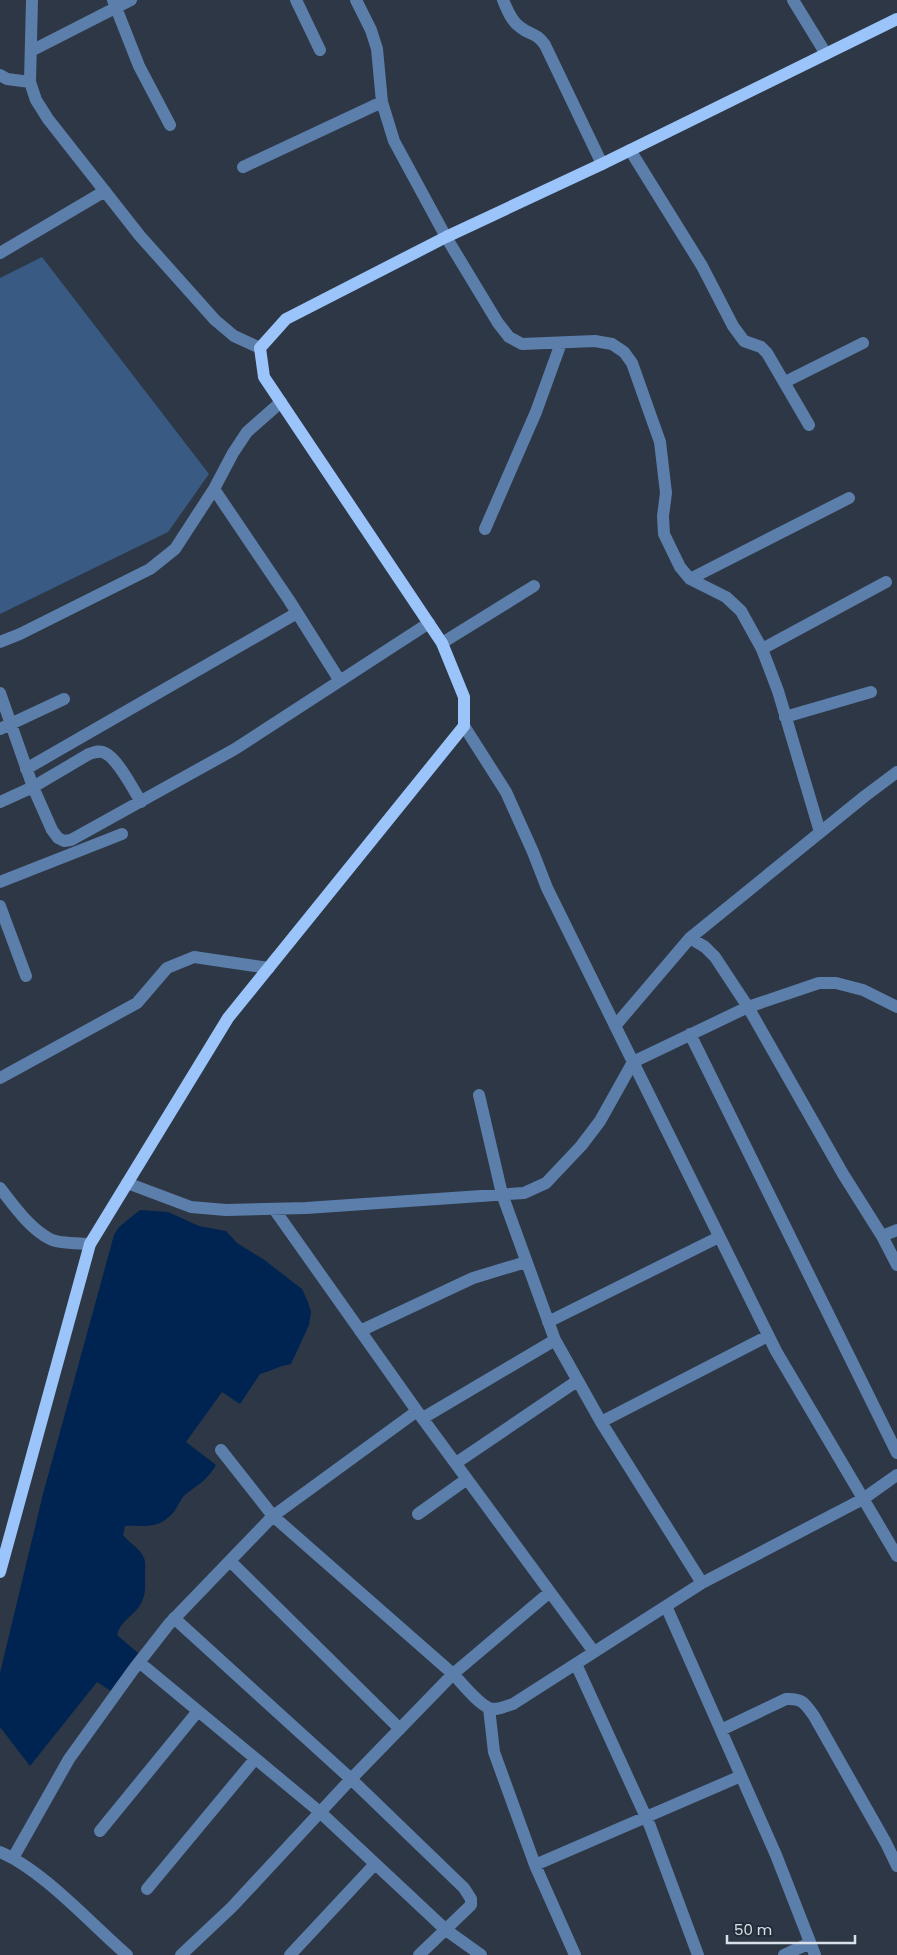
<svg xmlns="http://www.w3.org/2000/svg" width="897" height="1955" font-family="Poppins,sans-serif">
<rect width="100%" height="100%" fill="#2d3745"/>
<path fill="#395a83" d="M42 257 209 474 168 532 0 614V278Z"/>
<path fill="#002451" d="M140 1210 168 1212 199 1226 226 1231 237 1243 263 1259 302 1289 308 1302 311 1312 309 1325 291 1364C279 1366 271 1371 260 1374L240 1404 222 1392 186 1442 216 1465C207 1480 199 1484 186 1494 179 1500 178 1508 172 1514 157 1530 144 1525 125 1526L123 1535C129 1543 140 1548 144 1558 146 1562 145 1569 145 1574 145 1587 147 1596 138 1608 130 1618 120 1622 117 1635L138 1653 111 1691 97 1682 30 1766 0 1727V1673L43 1494 114 1235 119 1227Z"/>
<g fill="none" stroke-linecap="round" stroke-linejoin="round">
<path stroke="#5c7eaa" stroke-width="12" d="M32 0 30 82 36 100 48 119 140 236 215 320 234 336 260 348
M113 0 139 66 170 125
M296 0 320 50
M356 0 371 30 377 49 382 102 394 141 446 237 498 323 509 337 522 344 595 341 612 344 624 352 632 363 660 442 666 493 663 516 664 534 680 567 690 579 726 597 741 611 762 649 778 691 820 832
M503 0C507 9 511 21 520 27 531 36 536 32 545 45L602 164
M793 0 826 54
M31 51 131 0
M0 75 7 79 30 82
M630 150 702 266 733 326 744 341 761 347 767 353 809 425
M243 167 382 102
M0 253 105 191
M785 382 863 343
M214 489 289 600 340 681
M485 529 536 412 561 343
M690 579 849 498
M0 642 20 634 150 569 175 549 214 489 233 453 247 432 281 402
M442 643 534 586
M762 649 886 582
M0 693 33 787 52 830 58 838 64 841 71 840 235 749 429 623
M785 717 871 692
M0 729 64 699
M26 769 297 613
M0 802 33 787 89 754C95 752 100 750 105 753 118 759 133 789 141 802
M0 882 122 834
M0 906 26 976
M690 938 705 947 715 957 748 1007 843 1174 882 1236
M897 1007 863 990 836 983H819L748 1007 633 1062 776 1351 897 1556
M615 1026 690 938 865 796 897 772
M690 1034 897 1453
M0 1078 137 1003 167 968 194 957 269 968
M479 1095 502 1194 555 1340 601 1422 702 1583
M127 1183 191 1207 226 1210 306 1208 524 1193 546 1183 581 1146 600 1121 633 1062 547 888 533 852 506 792 464 726
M0 1188C14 1206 30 1229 50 1239 59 1244 80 1243 90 1244
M274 1209 417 1411 594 1652
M897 1230 882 1236 897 1265
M548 1322 719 1237
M360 1331 473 1278 526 1262
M423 1418 555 1340
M601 1422 768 1336
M221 1450 273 1516 453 1674C462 1683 477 1703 489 1708 496 1711 506 1706 513 1704L702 1583 863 1499 897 1475
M456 1463 577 1381
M418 1514 467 1479
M230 1561 400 1729
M666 1606 776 1855 815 1955
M174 1618 351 1779 464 1888 471 1899V1905L419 1955
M139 1662 321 1813 446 1930 481 1955
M576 1664 650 1826 698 1955
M489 1708 494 1752 535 1865 575 1955
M721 1730 786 1699C803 1698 805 1704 814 1716L886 1843 897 1866
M100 1831 198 1711
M0 1852C43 1870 91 1924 127 1955
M13 1858 69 1759 133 1670 169 1624 273 1516 417 1411
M535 1865 741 1776
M147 1889 255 1759
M181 1955 232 1907 351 1779 453 1674 550 1592
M290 1955 374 1865
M784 1955 810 1943"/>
<path stroke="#9ac4fa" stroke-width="12" d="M0 1572 90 1244 228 1018 464 726V697L442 643 264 377 260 348 286 319 446 237 602 164 897 19"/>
</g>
<path d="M727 1935v8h128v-8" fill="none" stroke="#dae0e9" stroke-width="2.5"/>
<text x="734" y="1935" font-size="15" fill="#dae0e9" stroke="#232d3a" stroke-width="4" paint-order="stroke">50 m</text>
</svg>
